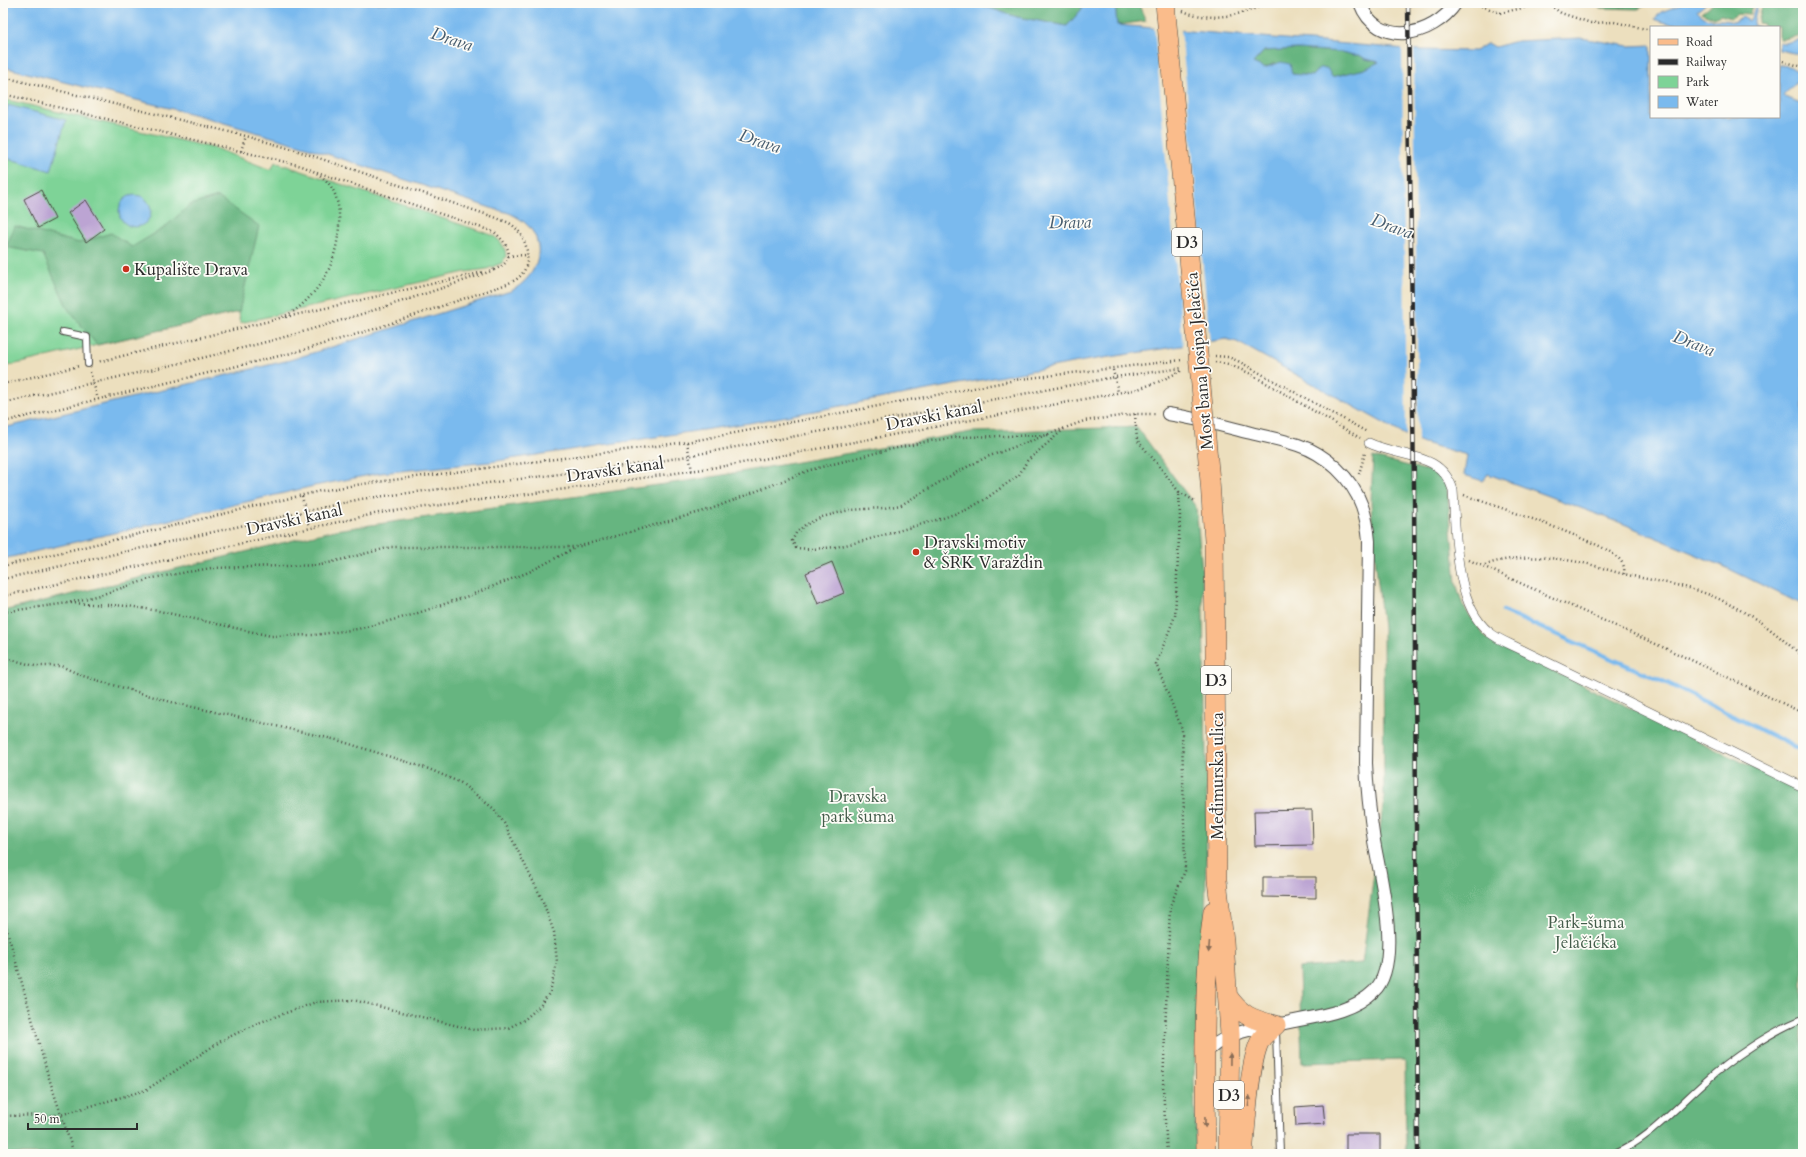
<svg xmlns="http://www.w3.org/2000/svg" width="1806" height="1157" font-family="Cardo,serif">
<rect width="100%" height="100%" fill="#fdfcf7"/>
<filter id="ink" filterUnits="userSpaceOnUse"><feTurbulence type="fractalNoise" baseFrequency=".025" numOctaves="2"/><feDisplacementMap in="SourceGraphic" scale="8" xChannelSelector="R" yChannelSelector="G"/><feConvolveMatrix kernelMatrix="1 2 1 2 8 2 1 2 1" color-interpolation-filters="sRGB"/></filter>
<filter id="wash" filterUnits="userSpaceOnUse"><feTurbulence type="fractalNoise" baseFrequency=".012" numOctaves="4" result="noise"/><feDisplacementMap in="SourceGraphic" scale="16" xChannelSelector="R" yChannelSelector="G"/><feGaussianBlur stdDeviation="0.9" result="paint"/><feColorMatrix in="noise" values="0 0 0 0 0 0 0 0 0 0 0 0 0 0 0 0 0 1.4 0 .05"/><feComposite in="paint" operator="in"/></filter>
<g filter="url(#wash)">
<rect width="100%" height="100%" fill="#ecdfbe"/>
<path fill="#7ed397" stroke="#547f61" d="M3 99 217 149 271 170 275 162 489 234C499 238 505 245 506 256L502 263 487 269 465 272 240 323 239 312 3 367Z"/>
<path fill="#66b580" stroke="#487056" d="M974 3H1081L1082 9 1067 26 1017 17Z
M1115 3H1138L1146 21 1117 25Z
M1601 3H1651L1638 9 1599 8Z
M1714 3H1753L1749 15 1737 14 1731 18 1721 15 1713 18 1702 12Z
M1763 3H1803V35L1783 39H1779V27H1764L1763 24 1758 23Z
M1297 49 1341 52 1354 55H1359L1366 59 1379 62 1366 69 1331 77 1319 68 1312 76 1292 74 1275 63 1264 68 1253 63 1264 51Z
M218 197 259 226 239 312 97 345 68 309 43 254 6 247 15 226 79 243 111 233 132 247 164 228 190 205Z
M1137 427 1196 507 1202 570 1207 802 1205 938 1194 1075 1196 1154H3V611L335 530 694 480 971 432Z
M1373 457 1437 473 1447 487 1456 583 1463 606 1486 638 1803 792V1154H1406L1405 1060 1302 1063 1299 968 1362 963 1384 799 1383 628 1373 539 1371 501Z"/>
<path fill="#7abaee" stroke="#52728c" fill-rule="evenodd" d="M3 3H974L1017 17 1067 26 1082 9 1081 3H1115L1117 25 1419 50 1475 51 1488 43 1495 47 1517 41 1581 38 1629 46 1651 45V117H1779V65L1789 66 1799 72V79L1783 96 1803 104V605L1725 567 1624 524 1488 474 1483 481 1464 475 1467 455 1424 443 1405 435 1252 350 1237 342 1226 339 1084 361 749 423 490 462 380 473 314 486 3 559V428L290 360 511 291C543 274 550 235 515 216 509 212 501 211 494 209L306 147 197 115 3 67ZM1297 49 1341 52 1354 55H1359L1366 59 1379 62 1365 69 1332 77 1327 68H1319L1312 76 1292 74 1290 64 1281 62 1264 68 1253 63 1264 51Z
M1685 3H1707L1697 11C1711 25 1717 17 1733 22L1742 17 1749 21 1752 16 1756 3H1758L1753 25 1759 27H1686C1675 23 1665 24 1655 19L1661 12Z
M1803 39V55L1779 50V42L1784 43Z
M8 105 66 120 51 171 3 157V127Z
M119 211a16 16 0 1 1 32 0a16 16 0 1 1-32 0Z"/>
<path fill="#ecdfbe" d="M1154 26 1181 29 1210 343 1183 347Z
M1402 47 1414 48 1418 442 1406 437Z"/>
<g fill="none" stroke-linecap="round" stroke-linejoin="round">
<path stroke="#7abaee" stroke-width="4.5" d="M1503 611 1667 683 1803 751"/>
</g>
<g id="blocks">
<path fill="#bca4d3" d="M41 190 55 219 38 228 24 199Z
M86 200 104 229 86 242 68 213Z
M832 562 844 593 818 604 806 573Z
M1312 810 1313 845 1255 846 1254 811Z
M1263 877H1316V898L1263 897Z
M1323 1105 1325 1124 1296 1126 1295 1107Z
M1346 1134H1380V1154H1346Z"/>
</g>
</g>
<g filter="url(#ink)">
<use href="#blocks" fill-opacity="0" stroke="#484641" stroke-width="1"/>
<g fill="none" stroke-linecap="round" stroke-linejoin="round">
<g stroke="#484641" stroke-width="8">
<path id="service" d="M63 332 87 337 88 364
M1276 1031 1280 1154
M1614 1154C1650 1139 1676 1107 1705 1082 1729 1060 1773 1030 1803 1019"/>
</g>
<g stroke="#484641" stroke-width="10">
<path id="pedestrian" d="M1369 443C1400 458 1441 451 1453 490 1456 531 1454 604 1489 632 1497 639 1508 643 1518 648L1803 787"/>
</g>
<g stroke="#484641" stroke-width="14">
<path id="minor" d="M1360 3C1377 49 1433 37 1456 3
M1168 414C1196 418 1223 426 1251 433 1267 437 1283 440 1298 445 1326 454 1352 478 1362 506 1366 517 1368 529 1369 541L1366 763C1367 789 1370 815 1374 841 1380 877 1403 963 1374 991 1353 1012 1318 1016 1290 1022 1258 1029 1226 1029 1204 1055"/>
</g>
<g stroke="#484641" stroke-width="20">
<path id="primary" d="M1210 481 1214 541 1217 880 1224 941 1230 1035 1228 1154
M1227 995C1240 1015 1253 1020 1276 1025
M1206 1154C1205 1073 1202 992 1213 911
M1243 1154C1246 1129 1249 1055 1262 1038 1266 1033 1272 1029 1276 1025"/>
</g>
<path stroke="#484641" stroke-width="2.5" stroke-dasharray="1 3" stroke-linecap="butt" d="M1341 3 1348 5
M1474 3 1500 13 1545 3
M1547 3 1561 13 1591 23 1614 22 1651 30
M1183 11C1210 22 1242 16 1267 3
M1779 60 1803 67
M3 77 246 136 295 150 497 218C501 220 505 221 509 223 527 233 535 264 518 278 515 281 510 282 507 284L374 329 300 351 3 422
M3 94 302 166C312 170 322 175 329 184 347 206 338 253 326 275 319 287 309 299 298 308 291 314 283 317 274 320L97 362
M241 151 246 136
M317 172 494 232C510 245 517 262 493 270
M508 256 527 255
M286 317 484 272
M1215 356 1228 357 1238 361 1367 432
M1215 362 1228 364 1249 373 1360 438
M1113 370 1118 392
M90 372 98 399
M3 384 79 366
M3 403C99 381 197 361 292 335 360 315 427 294 494 270
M1135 414 1137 440 1156 462 1179 492 1180 517 1175 616 1156 664 1182 729 1185 871 1170 906 1163 1086 1167 1154
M1064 429 1027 461 1019 475 984 500 966 510 943 518 863 541 836 547 812 549 796 548 792 541 796 533 805 525 822 517 849 510 884 508 901 505 957 472 987 457 1084 421 1135 414H1155
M687 442 692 471
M1359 474 1365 453
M1179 492 1195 501
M1464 495C1504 509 1544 522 1583 539 1595 544 1608 549 1618 558 1623 562 1625 568 1624 574
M302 496 309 527
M1469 560 1689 659 1803 713
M1485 565C1513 555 1548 556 1578 562 1593 564 1609 571 1624 574 1656 582 1691 585 1721 600 1735 607 1750 615 1763 624 1777 634 1790 646 1803 656
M3 566 320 491 362 484 687 442 1021 379 1182 360
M3 579 361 499 655 462 1115 377 1183 368
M3 596 379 513 566 489 731 465 1138 389 1158 382 1183 370
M71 603 128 606 159 611 271 636 314 635 358 629 412 615 471 595 529 572 575 548
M3 612 68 603 103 594 153 578 211 568 321 565 391 547H577L711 509 810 470 879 452 930 441 960 437 1049 435
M3 657 35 666H61L83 676 171 702 337 740 429 769 461 783 494 809 504 823 542 899 554 932 557 962 550 992 540 1006 524 1020 508 1028 474 1030 353 1000 316 1002 258 1023 221 1041 146 1090 60 1115 3 1116
M3 916 47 1072 74 1154"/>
<use href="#service" stroke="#fff" stroke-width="6"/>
<use href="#pedestrian" stroke="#fff" stroke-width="9"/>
<use href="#minor" stroke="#fff" stroke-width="12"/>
<use href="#primary" stroke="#fabc8b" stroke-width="19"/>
<g stroke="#2b2b2b" stroke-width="4.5">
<path id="rail" d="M1408 3 1414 487 1418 1154"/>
</g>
<use href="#rail" stroke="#fdfcf7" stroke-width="3" stroke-dasharray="9" stroke-linecap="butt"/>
<g stroke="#484641" stroke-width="20" stroke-linecap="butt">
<path id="primary-bridge" d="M1165 3 1210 481"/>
</g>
<use href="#primary-bridge" stroke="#fabc8b" stroke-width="19"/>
</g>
<defs><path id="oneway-solid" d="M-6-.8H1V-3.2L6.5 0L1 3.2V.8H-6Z"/></defs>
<g fill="#886c56">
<use href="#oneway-solid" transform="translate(1209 947) rotate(95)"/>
<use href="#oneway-solid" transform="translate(1230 1059) rotate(-89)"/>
<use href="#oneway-solid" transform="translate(1249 1101) rotate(-84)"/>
<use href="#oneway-solid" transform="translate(1205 1122) rotate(89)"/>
</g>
</g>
<g fill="#c8321e" stroke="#fdfcf7" stroke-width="1.5">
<circle cx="126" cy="269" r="4"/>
<circle cx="916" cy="552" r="4"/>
</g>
<g text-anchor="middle" stroke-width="3.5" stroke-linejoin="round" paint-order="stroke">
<g fill="#fdfcf7" stroke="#6a6a68" stroke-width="1">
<rect x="1172" y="228" width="30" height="28" rx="3"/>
<rect x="1201" y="666" width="30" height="28" rx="3"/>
<rect x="1214" y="1081" width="30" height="28" rx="3"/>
</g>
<g font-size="16" font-weight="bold" fill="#2b2b2b">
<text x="1187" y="248">D3</text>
<text x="1216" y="686">D3</text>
<text x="1229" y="1101">D3</text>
</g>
<g font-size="17" fill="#2b2b2b" stroke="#fdfcf7" text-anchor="start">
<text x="134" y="275">Kupalište Drava</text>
<text x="924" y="548">Dravski motiv<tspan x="924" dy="20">&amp; ŠRK Varaždin</tspan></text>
</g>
<g font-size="17" fill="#2b2b2b" stroke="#fdfcf7">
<text transform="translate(1199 361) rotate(-95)" y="6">Most bana Josipa Jelačića</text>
<text transform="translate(934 415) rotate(-11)" y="6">Dravski kanal</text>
<text transform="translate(615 469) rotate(-8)" y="6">Dravski kanal</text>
<text transform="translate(294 519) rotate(-12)" y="6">Dravski kanal</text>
<text transform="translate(1217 776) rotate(-90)" y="6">Međimurska ulica</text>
</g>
<g font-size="17" fill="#445d4b" stroke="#fdfcf7">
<text x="858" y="802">Dravska<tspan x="858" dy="20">park šuma</tspan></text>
<text x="1586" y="928">Park-šuma<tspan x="1586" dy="20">Jelačićka</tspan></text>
</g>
<g font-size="18" font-style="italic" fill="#475d6f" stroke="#fdfcf7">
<text transform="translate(452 39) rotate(18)" y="6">Drava</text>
<text transform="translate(760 141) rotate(18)" y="6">Drava</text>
<text transform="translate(1070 222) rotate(-1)" y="6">Drava</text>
<text transform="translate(1392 226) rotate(20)" y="6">Drava</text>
<text transform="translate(1694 343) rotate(21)" y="6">Drava</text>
</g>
</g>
<rect width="1806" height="1157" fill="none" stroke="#fdfcf7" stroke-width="16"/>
<rect x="1650" y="26" width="130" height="92" fill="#fdfcf7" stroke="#a9a8a5"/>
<rect x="1658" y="39" width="20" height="6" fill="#fabc8b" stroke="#a9a8a5"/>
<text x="1686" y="46" font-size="12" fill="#2b2b2b">Road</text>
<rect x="1658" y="59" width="20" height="6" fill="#2b2b2b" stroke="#a9a8a5"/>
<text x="1686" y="66" font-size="12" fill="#2b2b2b">Railway</text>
<rect x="1658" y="76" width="20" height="12" fill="#7ed397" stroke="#a9a8a5"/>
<text x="1686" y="86" font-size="12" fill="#2b2b2b">Park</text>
<rect x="1658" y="96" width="20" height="12" fill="#7abaee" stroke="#a9a8a5"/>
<text x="1686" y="106" font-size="12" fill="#2b2b2b">Water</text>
<path d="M28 1123v6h109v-6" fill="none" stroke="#2b2b2b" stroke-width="2"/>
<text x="34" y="1123" font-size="12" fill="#2b2b2b" stroke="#fdfcf7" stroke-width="3" paint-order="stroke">50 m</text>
</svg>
